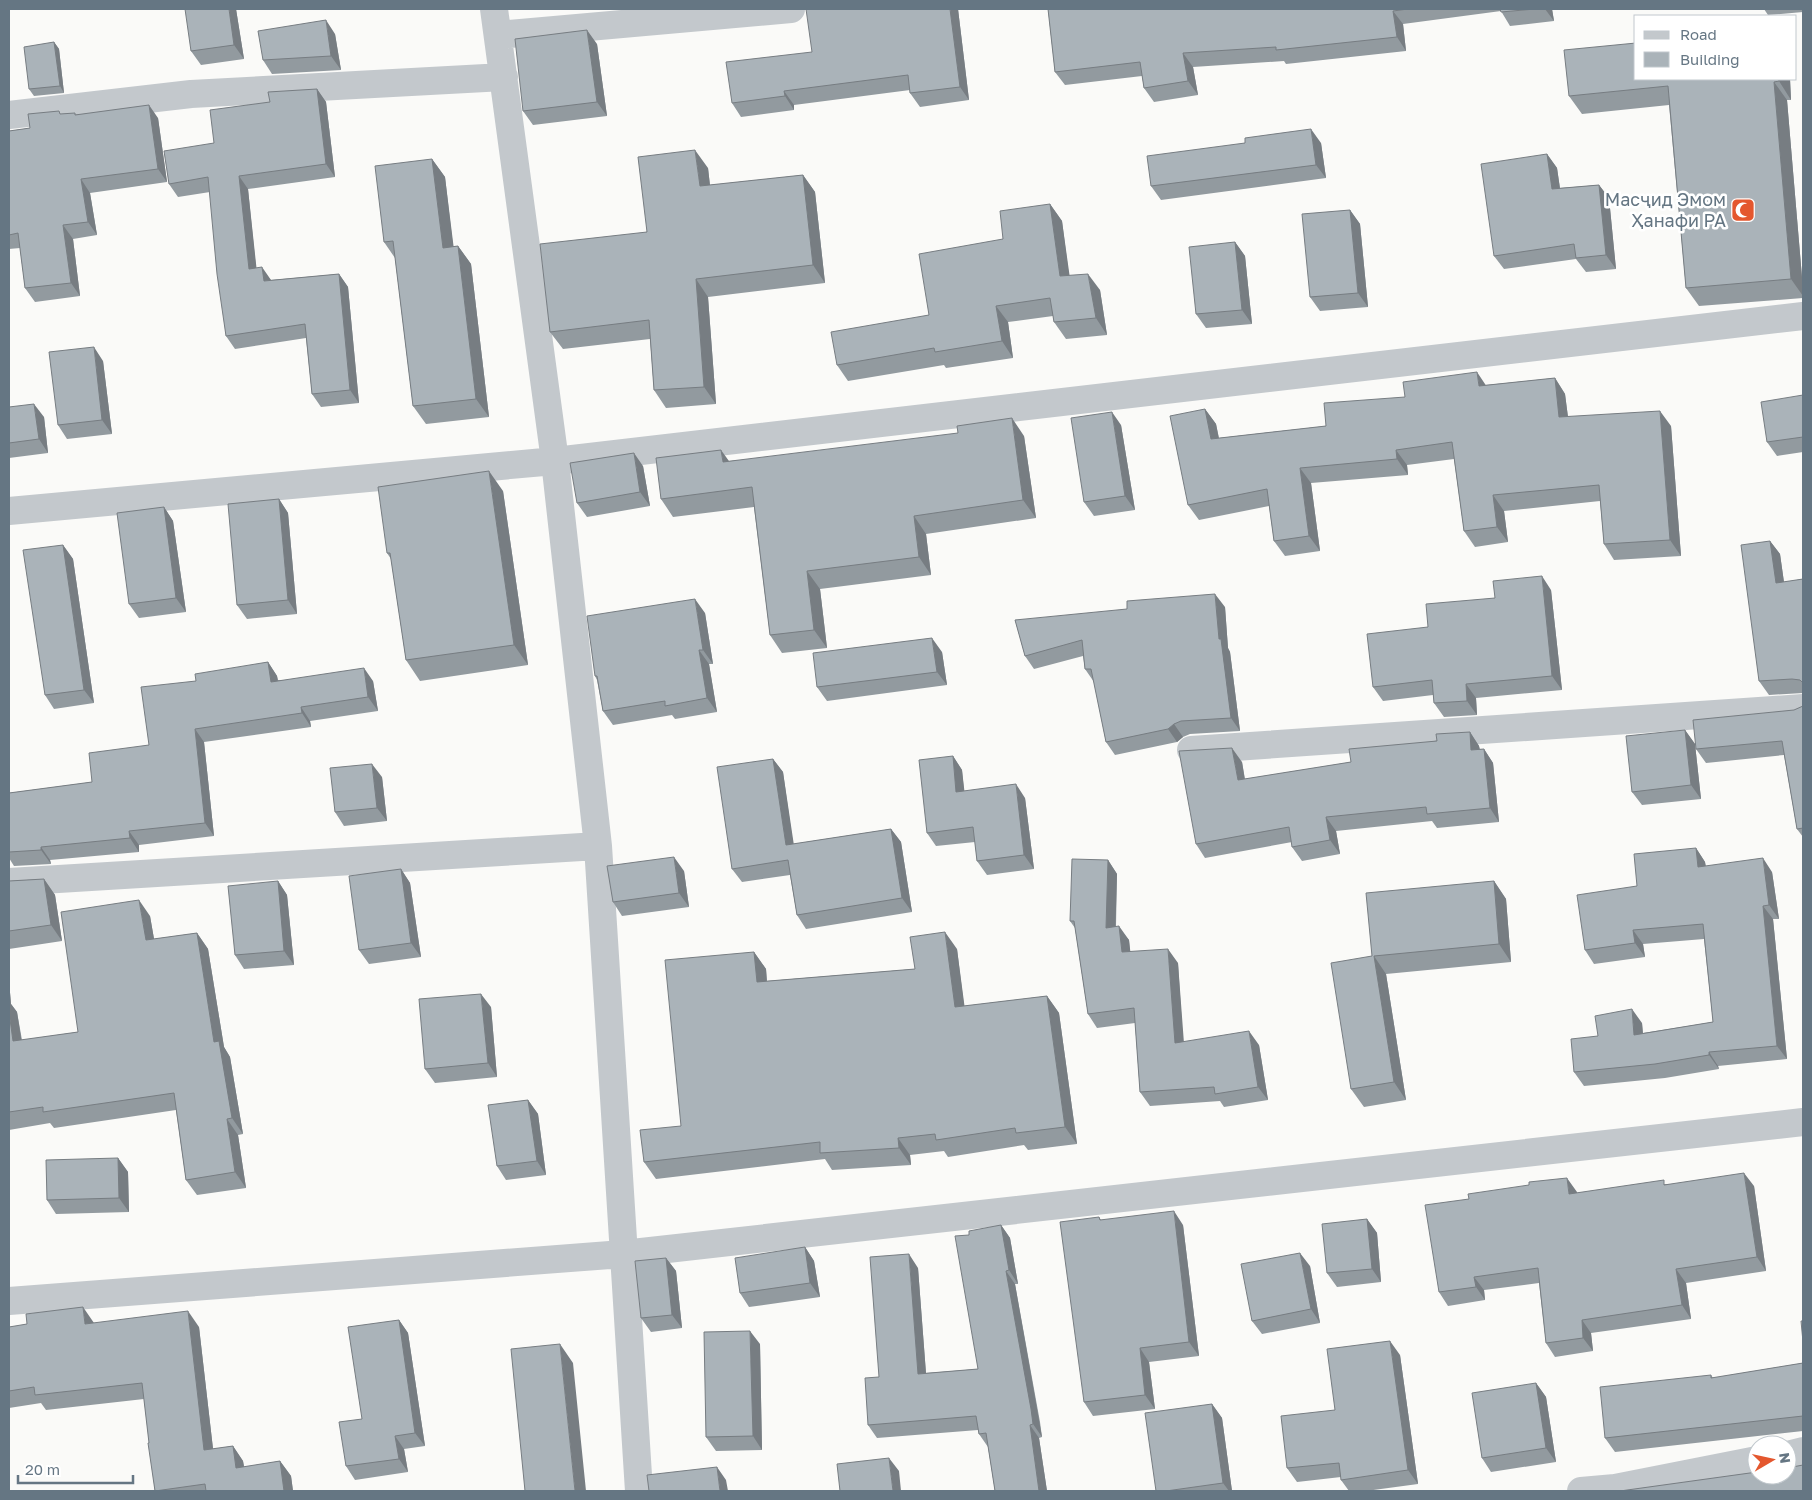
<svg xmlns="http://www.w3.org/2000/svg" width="1812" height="1500" font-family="'Golos Text',sans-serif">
<rect width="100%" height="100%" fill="#fafaf8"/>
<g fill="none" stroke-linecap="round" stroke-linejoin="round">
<path stroke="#c3c8cc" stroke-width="28" d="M494 9 555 461 598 846 639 1491
M498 35 791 9
M9 115 191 94 504 77
M9 511 555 461 1803 316
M1191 750 1803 708
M9 882 598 846
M9 1301 623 1254 1803 1122
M1787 1455 1803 1451
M1581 1491 1615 1488 1757 1460"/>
</g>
<path fill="#929a9f" d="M236 9 244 59 201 65 191 51Z
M958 9 969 100 920 107 910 93V90L794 105V110L741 117 732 103 812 52Z
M1048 9H1552L1554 21 1510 26 1501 11 1403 24 1406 51 1286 64 1284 61 1193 67 1198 95 1154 102 1144 88 1142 76 1065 85 1055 72Z
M1764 9H1803V12L1768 15Z
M335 34 341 70 272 74 263 60Z
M54 42 59 49 64 93 34 96 29 89Z
M597 44 607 116 533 125 523 111Z
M1636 79H1790L1791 100H1787L1803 289V298L1699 306 1686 288 1669 105 1582 114 1569 96Z
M317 89 326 102 335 177 248 189 256 268 271 280 339 274 348 287 359 403 321 407 312 394 306 338 235 349 226 336 210 192 178 197 169 184 214 143 270 102Z
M62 114 158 118 167 182 90 193 97 235 73 239 80 296 35 302 25 288 20 248 9 249V131L30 128Z
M1245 143H1321L1326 178 1161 200 1151 186Z
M1547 154 1557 168 1560 188 1599 185 1609 198 1616 269 1586 272 1576 259 1504 269 1494 256Z
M432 159 445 177 453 246H458L471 264 489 417 426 424 413 406 395 258 384 242Z
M708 168 710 185 803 175 815 192 825 283 708 297 716 404 666 408 654 390 650 339 563 349 550 332Z
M1050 204 1062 221 1069 276 1100 290 1107 335 1066 339 1054 322 1053 316 1008 322 1013 358 946 368 944 365 848 381 837 365 929 315 1003 239Z
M1350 210 1360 224 1368 307 1320 311 1310 297Z
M1235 242 1245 256 1252 324 1206 328 1196 314Z
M103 361 112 434 67 439 58 425Z
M1555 378 1565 394 1568 417 1671 426 1681 556 1614 560 1604 544 1600 501 1504 511 1508 542 1475 547 1464 531 1454 459 1407 465 1408 475 1311 483 1320 551 1285 556 1274 541 1269 506 1199 520 1188 505 1205 409 1216 424 1219 438 1326 426 1405 397 1486 385Z
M1803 395V452L1777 456 1767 442Z
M9 407 44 417 48 453 9 458Z
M1121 425 1135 510 1094 516 1084 502Z
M1024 436 1036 518 926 534 931 575 820 589 827 648 782 653 770 635 754 507 673 517 661 499 729 461Z
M643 466 650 506 587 517 577 503Z
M503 491 528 665 420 681 406 660 391 559 387 553Z
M279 499 288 513 297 614 247 619 237 605Z
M164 507 173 521 186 612 139 618 129 604Z
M1770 541 1780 554 1784 582 1803 579V693L1769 695 1759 681Z
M63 545 73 559 94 703 54 709 45 695Z
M1551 590 1562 690 1476 698 1477 715 1444 717 1434 703 1433 695 1383 701 1373 687 1428 627 1495 598Z
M1225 607 1228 648 1230 652 1240 731 1190 734 1183 737 1177 742 1115 755 1106 742 1094 682 1085 669 1083 656 1034 669 1025 656 1015 620Z
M705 613 713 664H709L717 712 675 719 672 715 613 725 603 711 597 680 595 676Z
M942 652 947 685 827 701 817 687Z
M268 662 277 676 278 680 373 681 378 711 310 721 311 727 204 742 214 836 139 845V852L50 860 51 864 14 866 9 858V793L92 782 149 745 196 681Z
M1803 706V837L1797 829 1784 755 1706 763 1696 749 1802 707Z
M1685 730 1695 744 1701 799 1642 805 1632 792Z
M1470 732 1479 746 1480 749H1484L1493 763 1499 822 1437 828 1432 821 1336 831 1340 854 1302 861 1292 847V842L1205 858 1196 844 1242 762 1245 779 1351 762Z
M953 756 962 770 964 791 1025 798 1034 869 987 875 977 861 975 842 936 846 927 833Z
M773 759 783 772 793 844 891 829 901 842 912 912 806 929 797 915 790 875 742 882 732 869Z
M382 777 387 821 344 826 335 812Z
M1696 848 1705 862 1706 866 1772 872 1779 919H1773L1787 1059 1718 1066 1719 1069 1665 1078 1584 1086 1574 1072 1598 1036 1642 1023 1643 1033 1713 1022 1704 939 1643 944 1645 957 1594 964 1585 950 1637 886Z
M1108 860 1117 874 1116 926 1129 940 1130 952 1178 963 1183 1042 1259 1045 1268 1100 1224 1107 1220 1101 1150 1106 1140 1092 1135 1023 1097 1028 1088 1014 1075 928 1070 921Z
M401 869 410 883 421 957 369 964 359 950Z
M684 871 689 907 622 916 613 902Z
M44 879 55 895 62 941 9 949V881Z
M278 881 287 895 294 965 244 969 235 955Z
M1494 881 1506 899 1511 962 1386 974 1406 1100 1364 1107 1351 1089 1372 956Z
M150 916 154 939 197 933 208 949 224 1047 230 1057 243 1134 238 1135 246 1188 197 1195 186 1180 176 1110 54 1128 50 1123 9 1130V981L11 1004 17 1012 22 1040 78 1032Z
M957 949 964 1006 1047 996 1059 1013 1077 1144 1028 1150 1024 1145 948 1157 944 1151 910 1155 911 1165 832 1170 825 1159 656 1179 644 1162 681 1126 754 952 766 969 767 981 915 969Z
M491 1007 497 1077 435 1083 425 1069Z
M528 1100 538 1114 546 1175 506 1180 497 1166Z
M118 1158 128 1172 129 1212 56 1214 47 1200Z
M1667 1184 1754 1186 1766 1271 1686 1283 1691 1319 1591 1333 1593 1351 1555 1357 1546 1343 1539 1283 1484 1290 1485 1300 1448 1306 1439 1292 1469 1199 1577 1193Z
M1099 1217 1101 1220 1183 1225 1199 1356 1149 1362 1155 1409 1093 1416 1084 1402Z
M1367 1219 1377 1233 1381 1282 1337 1287 1327 1273Z
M1001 1225 1010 1238 1018 1284H1015L1040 1422 1042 1437 1039 1438 1047 1491H995L988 1447 979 1434 978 1430 877 1438 868 1425 879 1377 918 1268 926 1373 978 1369 969 1235Z
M805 1247 814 1261 820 1297 749 1307 740 1293Z
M666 1258 676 1271 682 1328 651 1332 641 1318Z
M1310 1266 1320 1323 1262 1334 1252 1321Z
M399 1320 408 1333 425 1446 404 1449 408 1472 355 1480 346 1466 362 1419Z
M94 1323 199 1327 213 1449 233 1446 243 1461 244 1467 280 1461 291 1476 293 1491H155L144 1399 46 1410 41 1403 9 1408V1327Z
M760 1344 762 1450 716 1451 706 1437Z
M1400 1355 1418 1484 1366 1491H1349L1341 1480V1477L1297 1482 1287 1468 1335 1410Z
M1803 1363V1431L1615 1452 1605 1438 1711 1375 1713 1378Z
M1536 1383 1546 1397 1556 1462 1491 1472 1482 1458Z
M1212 1404 1222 1418 1232 1491H1156Z"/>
<path fill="#777d82" d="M229 9H236L244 59 234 45Z
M950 9H958L969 100 960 87Z
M1545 9H1552L1554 21Z
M1393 11 1403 24 1406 51 1397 37Z
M326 20 335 34 341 70 331 56Z
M587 30 597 44 607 116 597 102Z
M54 42 59 49 64 93 60 86Z
M1183 53 1193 67 1198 95 1188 81Z
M1778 79H1790L1791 100 1779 81Z
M1774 82 1787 100 1803 289V296L1791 279Z
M317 89 326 102 335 177 326 164Z
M784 91 794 105V110L785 96Z
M149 105 158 118 167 182 158 169Z
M1311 129 1321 143 1326 178 1316 165Z
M695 150 708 168 712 204 700 186Z
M1547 154 1557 168 1562 203 1552 189Z
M432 159 445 177 456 266 443 248Z
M803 175 815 192 825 283 813 265Z
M239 176 248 189 258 282 249 269Z
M81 179 90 193 97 235 88 222Z
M1599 185 1609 198 1616 269 1606 255Z
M1050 204 1062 221 1072 293 1060 276Z
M1350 210 1360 224 1368 307 1358 293Z
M63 225 73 239 80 296 71 283Z
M1235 242 1245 256 1252 324 1242 310Z
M458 246 471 264 489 417 476 399Z
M262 267 271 280 264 281Z
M339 274 348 287 359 403 350 390Z
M1088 274 1100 290 1107 335 1096 318Z
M696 279 708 297 716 404 704 387Z
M996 306 1008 322 1013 358 1002 341Z
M94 347 103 361 112 434 102 420Z
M1477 372 1487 387 1479 386Z
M1555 378 1565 394 1570 433 1559 417Z
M34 404 44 417 48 453 39 439Z
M1205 409 1216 424 1222 455 1211 439Z
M1660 411 1671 426 1681 556 1670 540Z
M1112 412 1121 425 1135 510 1125 496Z
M1012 418 1024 436 1036 518 1023 500Z
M721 450 734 468 723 462Z
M1396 450 1407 465 1408 475 1397 459Z
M634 453 643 466 650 506 640 492Z
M1300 468 1311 483 1320 551 1309 536Z
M489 471 503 491 528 665 514 645Z
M1493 495 1504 511 1508 542 1497 527Z
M279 499 288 513 297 614 288 600Z
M164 507 173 521 186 612 176 598Z
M914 516 926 534 931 575 919 557Z
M1770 541 1780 554 1786 597 1776 583Z
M63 545 73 559 94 703 84 690Z
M807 571 820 589 827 648 814 630Z
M1542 576 1551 590 1562 690 1552 676Z
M1215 594 1225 607 1228 648 1230 652 1240 731 1231 718 1219 639Z
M695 599 705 613 713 664 703 650Z
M932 638 942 652 947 685 937 672Z
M699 650 709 664 717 712 707 698Z
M268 662 277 676 280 695 271 682Z
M364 668 373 681 378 711 368 697Z
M1466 684 1476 698 1477 715 1467 701Z
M301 707 310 721 311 727 302 713Z
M1174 724 1183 737 1177 742 1168 729Z
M195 729 204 742 214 836 205 823Z
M1685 730 1695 744 1701 799 1691 785Z
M1470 732 1479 746 1481 764 1471 750Z
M1232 748 1242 762 1247 794 1238 780Z
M1484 749 1493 763 1499 822 1490 808Z
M953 756 962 770 966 805 956 792Z
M773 759 783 772 796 859 786 845Z
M372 764 382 777 387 821 377 808Z
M1016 784 1025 798 1034 869 1024 855Z
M1326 817 1336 831 1340 854 1330 840Z
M891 829 901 842 912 912 902 898Z
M129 831 139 845V852L130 838Z
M41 847 50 860 51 864 41 850Z
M1696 848 1705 862 1707 881 1698 867Z
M674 857 684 871 689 907 679 893Z
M1763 858 1772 872 1779 919 1769 905Z
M1108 860 1117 874 1115 942 1106 928Z
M401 869 410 883 421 957 411 943Z
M44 879 55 895 62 941 51 925Z
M278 881 287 895 294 965 284 951Z
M1494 881 1506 899 1511 962 1499 944Z
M139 900 150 916 157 956 146 940Z
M1763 906 1773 919 1787 1059 1777 1046Z
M1119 926 1129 940 1132 966 1122 952Z
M1633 930 1643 944 1645 957 1635 943Z
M945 932 957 949 967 1025 955 1007Z
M197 933 208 949 224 1047 230 1057 243 1134 232 1118 214 1042Z
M1168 949 1178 963 1185 1057 1175 1043Z
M754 952 766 969 768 999 757 982Z
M1374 956 1386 974 1406 1100 1394 1082Z
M9 981 11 1004 17 1012 24 1057 13 1041 9 1012Z
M481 994 491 1007 497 1077 488 1063Z
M1047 996 1059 1013 1077 1144 1065 1127Z
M1632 1009 1642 1023 1644 1049 1634 1035Z
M1249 1031 1259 1045 1268 1100 1258 1087Z
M1709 1052 1718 1066 1719 1069 1709 1055Z
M528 1100 538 1114 546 1175 537 1161Z
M227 1119 238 1135 246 1188 235 1172Z
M898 1138 910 1155 911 1165 899 1148Z
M118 1158 128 1172 129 1212 119 1198Z
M1744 1173 1754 1186 1766 1271 1757 1257Z
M1567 1178 1577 1192 1578 1208 1569 1194Z
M1174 1211 1183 1225 1199 1356 1189 1342Z
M1367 1219 1377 1233 1381 1282 1372 1269Z
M1001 1225 1010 1238 1018 1284 1009 1270Z
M805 1247 814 1261 820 1297 810 1283Z
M1300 1253 1310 1266 1320 1323 1311 1309Z
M909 1254 918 1268 927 1387 918 1374Z
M666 1258 676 1271 682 1328 672 1315Z
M1676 1269 1686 1283 1691 1319 1682 1305Z
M1006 1271 1015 1284 1042 1437 1033 1424Z
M1474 1277 1484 1290 1485 1300 1476 1287Z
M83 1307 94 1323 85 1324Z
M188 1311 199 1327 215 1466 204 1450Z
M399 1320 408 1333 425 1446 415 1433Z
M1582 1320 1591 1333 1593 1351 1583 1338Z
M750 1331 760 1344 762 1450 753 1436Z
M1390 1341 1400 1355 1418 1484 1408 1470Z
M560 1344 573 1363 586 1491H575Z
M1140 1348 1149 1362 1155 1409 1145 1395Z
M1536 1383 1546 1397 1556 1462 1546 1448Z
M1212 1404 1222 1418 1232 1491H1229L1223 1483Z
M1030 1425 1039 1438 1047 1491H1039Z
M395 1436 404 1449 408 1472 399 1459Z
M233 1446 243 1461 247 1483 236 1468Z
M889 1458 899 1471 901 1491H893Z
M280 1461 291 1476 293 1491H284Z
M717 1467 726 1480 728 1491H720Z"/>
<path fill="#aab3b9" stroke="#777d82" d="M185 9H229L234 45 191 51Z
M806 9H950L960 87 910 93 908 75 784 91 785 96 732 103 726 62 812 52Z
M1048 9H1408L1393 11 1397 37 1276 50V47L1183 53 1188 81 1144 88 1140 62 1055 72Z
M1500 9H1535L1501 12Z
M326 20 331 56 263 60 258 31Z
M587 30 597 102 523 111 515 39Z
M54 42 60 86 29 89 24 47Z
M1636 43V79H1778L1779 81 1774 82 1791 279 1686 288 1668 86 1569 96 1564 50Z
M317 89 326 164 239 176 249 269 262 267 264 281 339 274 350 390 312 394 305 324 226 336 217 274 208 177 169 184 164 151 214 143 210 110 270 102 268 92Z
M149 105 158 169 81 179 88 222 63 225 71 283 25 288 18 233 9 235V131L30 128 28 114 59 111 60 114 75 113V115Z
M1311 129 1316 165 1151 186 1147 156 1245 143V138Z
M695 150 700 186 803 175 813 265 696 279 704 387 654 390 649 320 550 332 540 244 647 232 638 157Z
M1547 154 1552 189 1599 185 1606 255 1576 258 1574 244 1494 256 1481 164Z
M432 159 443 248 458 246 476 399 413 406 393 241 384 242 375 166Z
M1050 204 1060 276 1088 274 1096 318 1054 322 1050 298 996 306 1002 341 935 352 934 348 837 365 831 332 929 315 919 254 1003 239 1000 211Z
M1350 210 1358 293 1310 297 1302 214Z
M1235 242 1242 310 1196 314 1189 247Z
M94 347 102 420 58 425 49 352Z
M1477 372 1479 386 1555 378 1559 417 1660 411 1670 540 1604 544 1599 485 1493 495 1497 527 1464 531 1452 442 1396 450 1397 459 1300 468 1309 536 1274 541 1267 489 1188 505 1170 416 1205 409 1211 439 1326 426 1324 403 1405 397 1403 382Z
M1803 395V437L1767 442 1761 402Z
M34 404 39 439 9 443V407Z
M1112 412 1125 496 1084 502 1071 418Z
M1012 418 1023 500 914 516 919 557 807 571 814 630 770 635 752 487 661 499 656 458 721 450 723 462 958 433 957 426Z
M634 453 640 492 577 503 570 463Z
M489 471 514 645 406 660 390 553H387L378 487Z
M279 499 288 600 237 605 228 504Z
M164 507 176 598 129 604 117 513Z
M1770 541 1776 583 1803 579V683L1800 680 1792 679 1759 681 1741 545Z
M63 545 84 690 45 695 23 550Z
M1542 576 1552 676 1466 684 1467 701 1434 703 1432 680 1373 687 1367 634 1428 627 1426 604 1495 598 1493 581Z
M1215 594 1219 639H1221L1231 718 1181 721 1174 724 1168 729 1106 742 1091 669H1085L1082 640 1025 656 1015 620 1127 609V601Z
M695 599 703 650H699L707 698 665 706V701L603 711 597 676H595L587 616Z
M932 638 937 672 817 687 813 653Z
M268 662 271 682 364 668 368 697 301 707 302 713 195 729 205 823 129 831 130 838 41 847V850L9 852V793L92 782 89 753 149 745 141 687 196 681 195 674Z
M1803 706V828L1797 829 1782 741 1696 749 1693 720 1794 710Z
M1685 730 1691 785 1632 792 1626 736Z
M1470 732 1471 750 1484 749 1490 808 1427 814 1426 807 1326 817 1330 840 1292 847 1289 827 1196 844 1179 751 1232 748 1238 780 1351 762 1349 749 1437 741 1436 734Z
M953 756 956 792 1016 784 1024 855 977 861 973 827 927 833 919 760Z
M773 759 786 845 891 829 902 898 797 915 788 860 732 869 717 767Z
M372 764 377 808 335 812 330 768Z
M1696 848 1698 867 1763 858 1769 905 1763 906 1777 1046 1709 1052V1055L1655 1064 1574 1072 1571 1039 1598 1036 1595 1016 1632 1009 1634 1035 1713 1022 1703 924 1633 930 1635 943 1585 950 1577 895 1637 886 1634 854Z
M674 857 679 893 613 902 607 866Z
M1072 859 1108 860 1106 928 1119 926 1122 952 1168 949 1175 1043 1249 1031 1258 1087 1215 1094 1214 1087 1140 1092 1134 1008 1088 1014 1074 921H1070Z
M401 869 411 943 359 950 349 876Z
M44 879 51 925 9 931V881Z
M278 881 284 951 235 955 228 886Z
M1494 881 1499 944 1374 956 1394 1082 1351 1089 1331 963 1372 956 1366 893Z
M139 900 146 940 197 933 214 1042 219 1041 232 1118 227 1119 235 1172 186 1180 174 1093 43 1112V1107L9 1112V1012L13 1041 78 1032 61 912Z
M945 932 955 1007 1047 996 1065 1127 1016 1133 1015 1128 936 1140 935 1134 898 1138 899 1148 820 1153V1142L644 1162 640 1130 681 1126 665 960 754 952 757 982 915 969 910 937Z
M481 994 488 1063 425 1069 419 999Z
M528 1100 537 1161 497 1166 488 1105Z
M118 1158 119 1198 47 1200 46 1160Z
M1744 1173 1757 1257 1676 1269 1682 1305 1582 1320 1583 1338 1546 1343 1538 1268 1474 1277 1476 1287 1439 1292 1425 1205 1469 1199 1468 1194 1529 1185V1182L1567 1178 1569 1194 1664 1180V1185Z
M1174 1211 1189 1342 1140 1348 1145 1395 1084 1402 1060 1222 1099 1217 1100 1220Z
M1367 1219 1372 1269 1327 1273 1322 1224Z
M1001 1225 1009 1270 1006 1271 1031 1409 1033 1424 1030 1425 1039 1491H995L986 1433 979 1434 976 1416 868 1425 865 1378 879 1377 870 1257 909 1254 918 1374 978 1369 955 1236 969 1235V1231Z
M805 1247 810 1283 740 1293 735 1258Z
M1300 1253 1311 1309 1252 1321 1241 1264Z
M666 1258 672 1315 641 1318 635 1261Z
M83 1307 85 1324 188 1311 204 1450 233 1446 236 1468 280 1461 284 1491H206L205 1484 155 1491 148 1443H149L142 1383 35 1395 34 1387 9 1391V1327L27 1324 26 1314Z
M399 1320 415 1433 395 1436 399 1459 346 1466 339 1422 362 1419 348 1327Z
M1801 1321H1803V1342Z
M750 1331 753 1436 706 1437 704 1332Z
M1390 1341 1408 1470 1341 1480 1339 1463 1287 1468 1281 1416 1335 1410 1327 1349Z
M560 1344 575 1491H525L511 1349Z
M1803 1363V1416L1605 1438 1600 1387 1711 1375V1378Z
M1536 1383 1546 1448 1482 1458 1472 1393Z
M1212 1404 1223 1483 1166 1491H1156L1145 1413Z
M889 1458 893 1491H840L837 1464Z
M1803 1465V1491H1620L1757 1472V1475H1787V1468Z
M717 1467 720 1491H649L647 1475Z"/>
<defs>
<g id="mosque-square" transform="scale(1.25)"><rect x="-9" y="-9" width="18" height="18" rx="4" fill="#e4572e" stroke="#fff"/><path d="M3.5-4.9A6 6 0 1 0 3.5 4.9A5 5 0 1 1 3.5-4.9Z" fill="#fff"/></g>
</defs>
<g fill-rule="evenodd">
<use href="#mosque-square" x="1743" y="210"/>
</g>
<g text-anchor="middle" stroke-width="5" stroke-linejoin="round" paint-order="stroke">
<g font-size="18" fill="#657683" stroke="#fff" text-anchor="end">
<text x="1726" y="206">Масҷид Эмом<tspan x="1726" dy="21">Ҳанафи РА</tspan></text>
</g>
</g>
<rect width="1812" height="1500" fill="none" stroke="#657683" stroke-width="20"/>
<rect x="1634" y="15" width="162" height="65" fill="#ffffff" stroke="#c1c8cd"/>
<rect x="1644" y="31" width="25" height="8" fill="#c3c8cc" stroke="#c1c8cd"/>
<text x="1680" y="40" font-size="15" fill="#657683">Road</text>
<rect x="1644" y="52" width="25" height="15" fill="#aab3b9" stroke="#c1c8cd"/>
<text x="1680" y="65" font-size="15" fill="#657683">Building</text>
<g transform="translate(1772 1460) rotate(81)"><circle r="24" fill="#ffffff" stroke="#c1c8cd"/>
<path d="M0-4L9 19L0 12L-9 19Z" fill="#e4572e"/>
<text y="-8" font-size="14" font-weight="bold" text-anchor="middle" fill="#657683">N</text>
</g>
<path d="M18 1475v8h115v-8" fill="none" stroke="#657683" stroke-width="2.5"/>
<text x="25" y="1475" font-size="15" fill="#657683" stroke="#ffffff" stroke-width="4" paint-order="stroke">20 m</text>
</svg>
